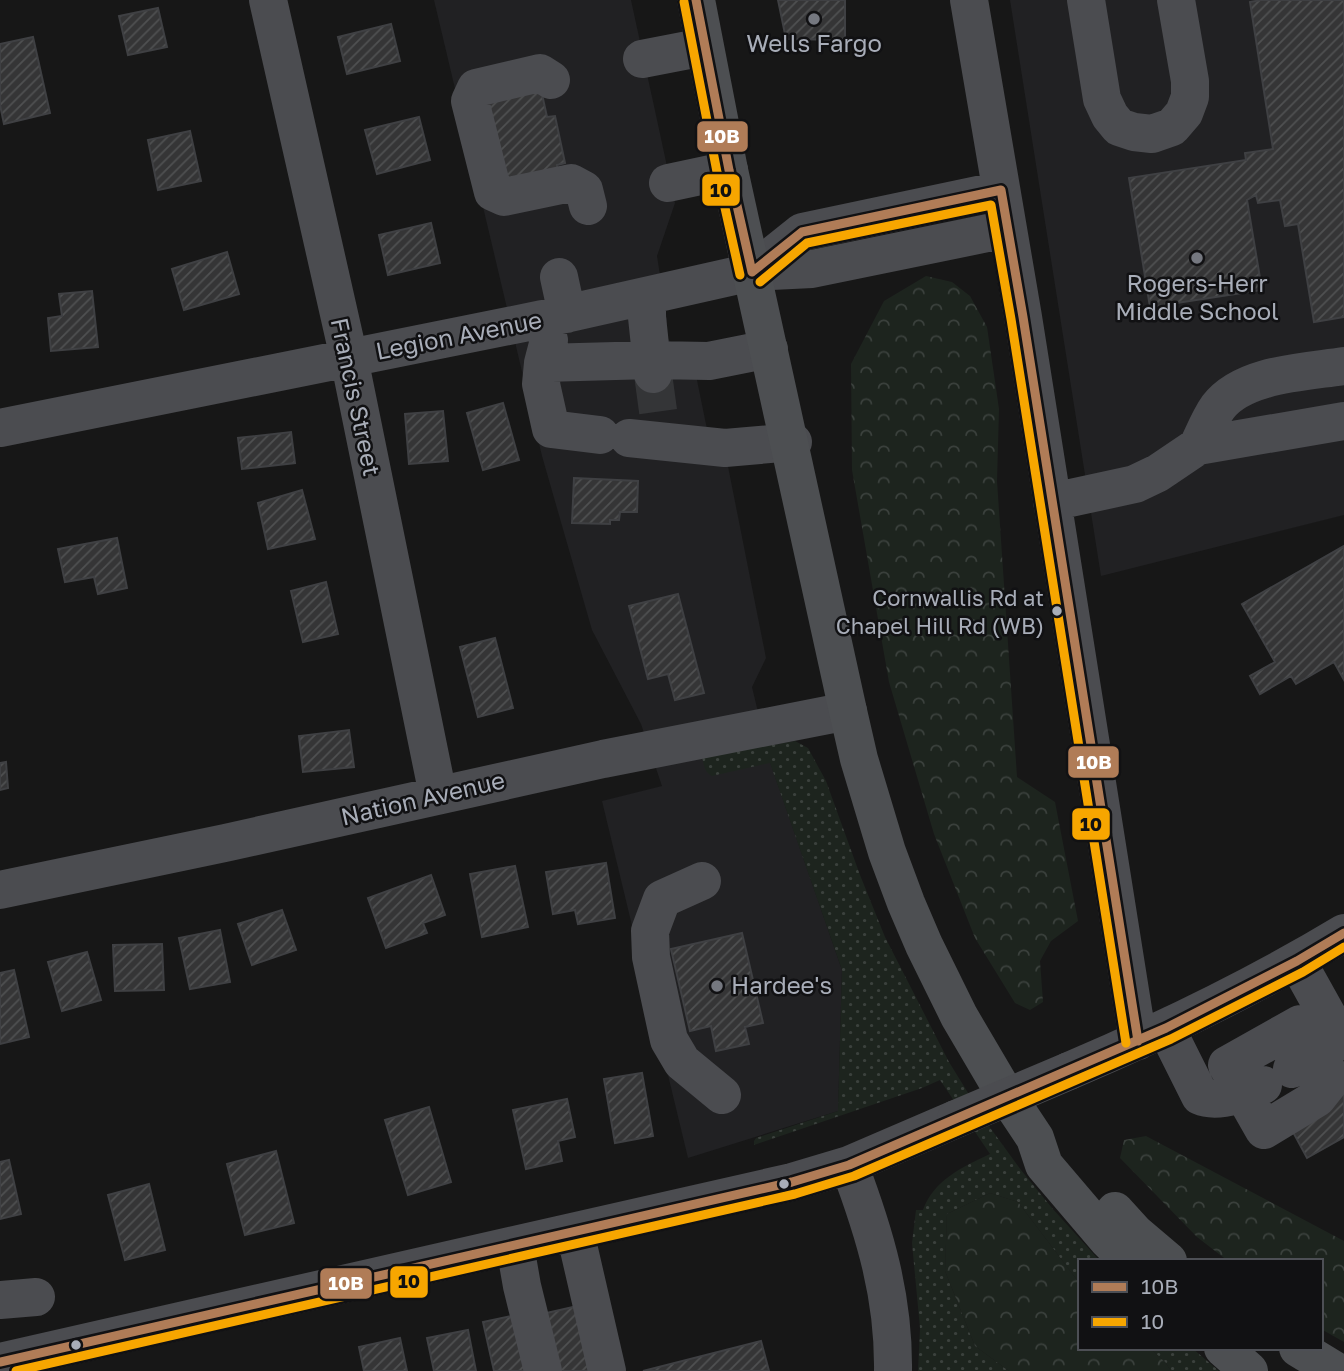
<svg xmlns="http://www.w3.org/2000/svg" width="1344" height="1371" font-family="'Golos Text',sans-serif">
<defs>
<pattern id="grass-dots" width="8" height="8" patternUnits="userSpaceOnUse" patternTransform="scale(1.75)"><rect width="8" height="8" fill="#1d241e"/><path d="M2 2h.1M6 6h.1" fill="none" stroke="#3b413d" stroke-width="1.8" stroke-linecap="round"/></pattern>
<pattern id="forest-crowns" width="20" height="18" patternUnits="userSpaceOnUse" patternTransform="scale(1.75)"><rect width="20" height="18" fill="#1d241e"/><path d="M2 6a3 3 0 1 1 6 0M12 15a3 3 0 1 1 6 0" fill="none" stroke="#3b413d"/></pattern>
<pattern id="building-hatch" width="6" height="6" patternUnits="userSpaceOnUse" patternTransform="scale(1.75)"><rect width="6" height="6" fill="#353536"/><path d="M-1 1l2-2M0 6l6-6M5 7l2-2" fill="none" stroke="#4f5051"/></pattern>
</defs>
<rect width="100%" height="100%" fill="#171717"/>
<path fill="#212123" d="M434 0H631L675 203 657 256 667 320 665 336 674 345 690 346 708 434 722 436 766 658 752 687 770 762 842 970 838 1111 688 1158 602 801 662 786 641 724 592 630 542 456Z
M1010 0H1344V515L1101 576Z"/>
<path fill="url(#grass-dots)" d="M795 741 808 748 826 781 860 875 885 937 949 1062 986 1122 1021 1170 1052 1208 1100 1261H1080V1284L1018 1202 990 1193 947 1214 945 1271 975 1346 1009 1371H918L920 1328 912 1243 916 1210H923C934 1180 962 1167 990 1154L940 1080 922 1088 754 1145V1141L756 1138 838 1111 842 970 770 763 712 776C704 772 704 765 702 757Z
M1150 1348H1192L1219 1371H1171L1165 1362Z"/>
<path fill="url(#forest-crowns)" d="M926 276 952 282 970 296 987 327 999 409 997 481 1017 777 1055 802 1078 921 1051 941 1040 961 1043 1002 1030 1010 1015 1003 975 938 934 834 889 682 852 470 851 364 884 301Z
M1146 1136 1344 1241V1342L1321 1329V1261H1228L1197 1237 1120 1158 1124 1140Z
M990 1193 1018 1202 1080 1284V1348H1150L1165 1362 1171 1371H1009L975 1346 945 1271 947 1214Z"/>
<path fill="url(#building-hatch)" stroke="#3f4043" stroke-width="2" d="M778 0H845V40L786 39Z
M1261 0H1344V317L1314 322 1298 224 1285 226 1280 200 1258 203 1256 195 1247 200 1262 290 1150 307 1129 178 1246 160 1245 153 1273 149 1250 2Z
M158 8 167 47 128 55 119 16Z
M391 24 400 61 347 74 338 37Z
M33 37 50 113 4 124 0 105V44Z
M540 85 547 117 555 116 565 163 557 165 559 177 503 189 483 98Z
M419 117 430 160 377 174 365 130Z
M190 131 201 181 158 190 148 140Z
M431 223 440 263 388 275 379 235Z
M227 252 239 294 184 310 172 269Z
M92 291 98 347 51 351 48 318 62 316 59 294Z
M503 403 519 460 483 470 467 413Z
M443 411 448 461 409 464 405 414Z
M291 432 295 463 242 469 238 438Z
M574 478 638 481 637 512H620L619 520H610V524L572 523Z
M302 490 315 539 268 549 258 503Z
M117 538 127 588 98 594 94 577 65 582 58 549Z
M1344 546V680L1334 662 1296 684 1291 676 1260 694 1250 676 1275 662 1242 604Z
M326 582 338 634 303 642 291 591Z
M678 594 704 693 675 700 668 674 648 679 629 606Z
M495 638 513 708 478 717 460 647Z
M349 730 354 767 303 772 299 736Z
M6 762 8 788 0 790V763Z
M606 863 615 918 578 924 575 910 553 914 546 872Z
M515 866 528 927 482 937 470 874Z
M431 875 445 915 423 923 427 933 386 948 368 898Z
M282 910 296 950 252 965 238 924Z
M220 930 230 982 190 989 179 938Z
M742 933 763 1023 745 1027 749 1044 716 1051 711 1026 690 1031 671 949Z
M162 944 164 990 115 991 113 945Z
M87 952 101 1000 62 1011 48 962Z
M14 970 29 1037 0 1044V973Z
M642 1073 653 1136 615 1143 604 1079Z
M1344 1089V1137L1307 1158 1287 1121Z
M567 1099 575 1137 558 1141 562 1161 526 1169 513 1110Z
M429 1107 451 1182 408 1195 385 1120Z
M276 1151 294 1223 245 1235 227 1164Z
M9 1160 21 1214 0 1219V1162Z
M149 1184 165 1250 125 1260 108 1195Z
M582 1305 604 1371H555L542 1314Z
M526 1313 539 1371H494L483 1322Z
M468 1330 476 1371H434L427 1338Z
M400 1338 407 1371H364L359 1347Z
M761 1341 769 1371H643Z"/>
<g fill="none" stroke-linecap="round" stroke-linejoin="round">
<path stroke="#343537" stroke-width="38" stroke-dasharray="38 19" stroke-linecap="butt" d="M653 374 659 418"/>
<path stroke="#4b4c50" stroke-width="38" d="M268 0 349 358 438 795
M969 0 1023 317 1138 1041
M1086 0 1102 99 1110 116 1119 127 1134 132 1152 134 1172 127 1184 113 1190 97V81L1176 0
M642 59 704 47
M551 80 540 73 476 88 470 101 493 192 504 197 571 183 584 190 588 206
M668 183 729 170
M752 272 802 232 1001 190
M559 277 567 314
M647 296V317L653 374
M549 340 543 363 541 384 551 429 600 435
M543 363 652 360 709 361 769 349
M0 428 543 319 752 272 812 269 1007 229
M629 438 725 448 793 442
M1198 446C1204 433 1210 418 1218 407 1243 374 1305 372 1344 366
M1052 502 1135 484 1158 473 1198 446 1344 421
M702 881 662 899 650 931 651 957 669 1040 682 1062 722 1095
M0 890 225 843 603 759 848 711
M1300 1024 1332 1079 1317 1098 1264 1130 1227 1065Z
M1166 1028 1200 1096C1218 1104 1246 1093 1263 1085
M1292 1069 1341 1040 1297 961
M1069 1071C1163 1031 1256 986 1344 933
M849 1165C875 1234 894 1297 893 1371
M575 1232 607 1371
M515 1246 522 1286 543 1371
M0 1300 36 1297
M0 1362 792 1182 849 1165 956 1119"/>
<path stroke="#4d4f52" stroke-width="38" d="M696 0 729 170 848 711 859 759 887 852 906 903 924 945 959 1016 999 1084 1035 1138 1044 1165 1107 1239 1129 1261
M1115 1211 1135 1233 1168 1261
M1223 1348 1249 1371
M1298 1348 1336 1371"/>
<path stroke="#4b4c50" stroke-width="38" d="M956 1119 1069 1071"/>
<g stroke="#111113" stroke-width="14">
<path id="bus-1" d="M696 0 729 170 752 272
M752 272 802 232 1001 190 1023 317 1138 1041
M0 1362 792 1182 849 1165 1166 1028 1297 961 1344 933"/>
</g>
<g stroke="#111113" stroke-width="14">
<path id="bus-2" d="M684 2 717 172 740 275
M760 282 807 243 991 205 1011 319 1126 1043
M16 1371 795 1194 854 1176 1171 1039 1303 972 1344 947"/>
</g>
<use href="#bus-1" stroke="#b07c57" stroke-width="9"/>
<use href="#bus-2" stroke="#f7a600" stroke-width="9"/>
</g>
<g fill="#757880" stroke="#111113" stroke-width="2.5">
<circle cx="814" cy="19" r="7"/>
<circle cx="1197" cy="258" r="7"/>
<circle cx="717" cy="986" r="7"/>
</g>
<g fill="#a8adb8" stroke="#111113" stroke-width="2.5">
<circle cx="1057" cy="611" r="6"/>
<circle cx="784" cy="1184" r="6"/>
<circle cx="76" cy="1345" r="6"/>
</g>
<g text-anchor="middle" stroke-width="5" stroke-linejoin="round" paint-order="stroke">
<g font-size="22" fill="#a8adb8" stroke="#111113" text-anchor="end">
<text x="1044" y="606">Cornwallis Rd at<tspan x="1044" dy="28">Chapel Hill Rd (WB)</tspan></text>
</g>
<g font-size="24" fill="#a8adb8" stroke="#111113">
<text x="814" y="52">Wells Fargo</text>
<text x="1197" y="292">Rogers-Herr<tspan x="1197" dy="28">Middle School</tspan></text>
<text x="731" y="994" text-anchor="start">Hardee's</text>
</g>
<g font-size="24" fill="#a8adb8" stroke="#111113">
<text transform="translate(459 336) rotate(-11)" y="8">Legion Avenue</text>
<text transform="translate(355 397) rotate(78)" y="8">Francis Street</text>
<text transform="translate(423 799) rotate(-13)" y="8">Nation Avenue</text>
</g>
</g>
<g stroke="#111113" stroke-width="2.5">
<rect x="696" y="120" width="53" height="33" rx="7" fill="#b07c57"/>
<rect x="701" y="173" width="40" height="34" rx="7" fill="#f7a600"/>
<rect x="1067" y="745" width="53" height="34" rx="7" fill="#b07c57"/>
<rect x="1071" y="807" width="40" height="34" rx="7" fill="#f7a600"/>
<rect x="389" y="1265" width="40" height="34" rx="7" fill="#f7a600"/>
<rect x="319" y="1267" width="54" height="33" rx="7" fill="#b07c57"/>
</g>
<g font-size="19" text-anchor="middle" font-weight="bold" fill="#fff">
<text x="722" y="143">10B</text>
<text x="1094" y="769">10B</text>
<text x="346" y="1290">10B</text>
</g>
<g font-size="19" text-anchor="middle" font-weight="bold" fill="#111">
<text x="721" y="197">10</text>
<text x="1091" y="831">10</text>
<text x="409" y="1288">10</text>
</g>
<rect x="1078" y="1259" width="245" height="91" fill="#111113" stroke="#4d4f55" stroke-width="2"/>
<rect x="1092" y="1282" width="35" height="10" fill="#b07c57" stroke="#4d4f55" stroke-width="2"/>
<text x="1141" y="1294" font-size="21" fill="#a8adb8">10B</text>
<rect x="1092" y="1317" width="35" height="10" fill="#f7a600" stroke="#4d4f55" stroke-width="2"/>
<text x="1141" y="1329" font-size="21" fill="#a8adb8">10</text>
</svg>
